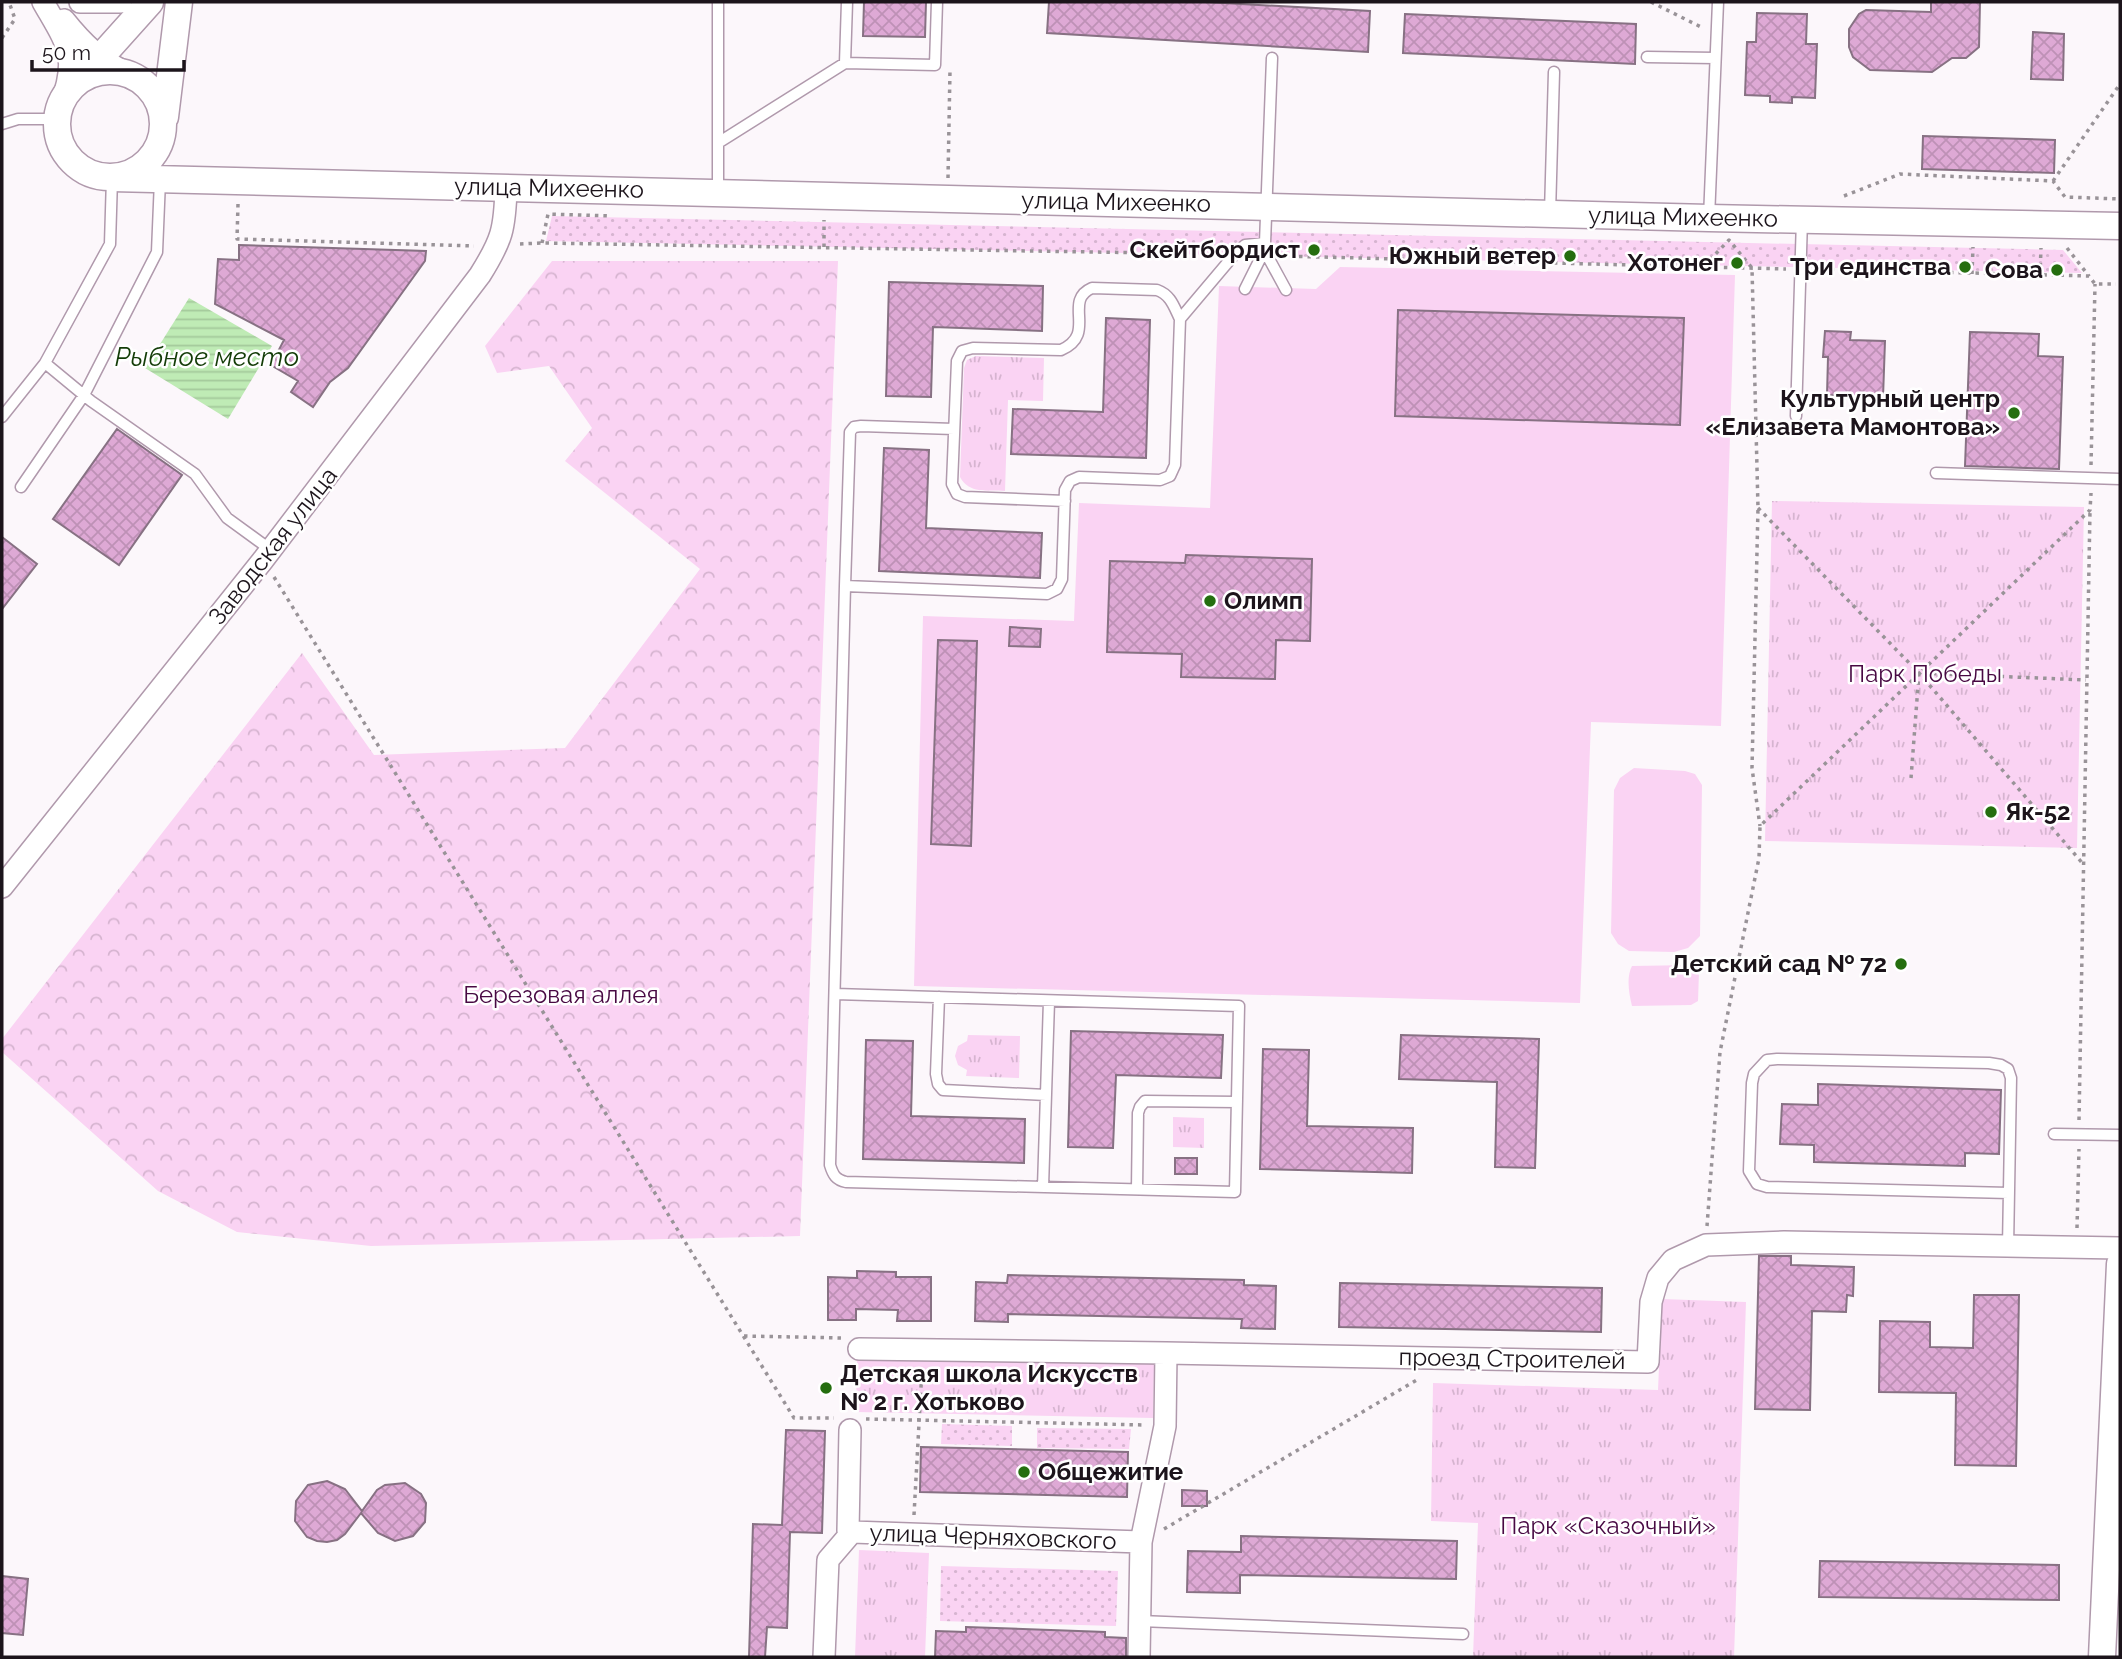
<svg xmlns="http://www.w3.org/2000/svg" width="2122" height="1659" font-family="Raleway,sans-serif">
<defs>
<pattern id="grass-dots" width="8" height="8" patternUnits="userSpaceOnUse" patternTransform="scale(1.75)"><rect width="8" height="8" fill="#fad3f3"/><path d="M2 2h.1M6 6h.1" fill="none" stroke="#d6b4d0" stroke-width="1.8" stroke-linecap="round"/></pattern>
<pattern id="forest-crowns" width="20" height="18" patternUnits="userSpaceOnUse" patternTransform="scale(1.75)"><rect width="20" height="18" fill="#fad3f3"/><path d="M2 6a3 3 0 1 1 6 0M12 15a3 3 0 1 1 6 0" fill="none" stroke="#d6b4d0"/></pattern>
<pattern id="park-tufts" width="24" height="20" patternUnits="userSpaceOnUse" patternTransform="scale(1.75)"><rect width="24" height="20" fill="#fad3f3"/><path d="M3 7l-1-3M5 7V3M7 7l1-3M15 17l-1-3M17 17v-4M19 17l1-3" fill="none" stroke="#d6b4d0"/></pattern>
<pattern id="water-rules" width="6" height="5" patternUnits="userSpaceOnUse" patternTransform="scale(1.75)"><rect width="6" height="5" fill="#bfebb5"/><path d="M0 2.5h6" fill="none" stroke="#a4c99b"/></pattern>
<pattern id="building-cross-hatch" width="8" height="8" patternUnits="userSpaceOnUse" patternTransform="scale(1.75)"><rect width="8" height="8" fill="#dea9d5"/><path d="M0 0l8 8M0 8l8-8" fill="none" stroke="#be91b6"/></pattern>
</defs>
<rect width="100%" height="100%" fill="#fcf7fb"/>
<path fill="url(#grass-dots)" d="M552 216 2063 250 2082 273 546 241Z
M942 1424 1012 1426V1446L941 1444Z
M1037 1428 1131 1429 1129 1449 1037 1448Z
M941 1566 1118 1571 1116 1626 940 1621Z"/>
<path fill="url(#forest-crowns)" d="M552 261H838L800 1236 371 1246 237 1232 158 1191 2 1052V1039L302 653 374 755 565 748 700 569 565 461 592 428 549 366 497 373 485 346Z"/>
<path fill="url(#park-tufts)" d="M976 356 1044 358 1043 401 1008 400 1005 491C987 490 969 494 960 477L964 368 967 360Z
M1772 501 2084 507 2077 848 1765 841Z
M968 1035 1020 1036 1019 1078 966 1076 967 1070 958 1065 955 1056 958 1046 967 1041Z
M1173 1117 1204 1118V1148L1173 1147Z
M1662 1299 1746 1302 1734 1657H1473L1478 1523 1431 1521 1433 1383 1658 1390Z
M857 1357 1154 1363 1153 1418 856 1412Z
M859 1550 929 1553 925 1657H855Z"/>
<path fill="#fad3f3" d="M1340 267 1735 275 1721 726 1591 722 1580 1003 914 986 923 616 1074 621 1079 503 1210 508 1219 286 1316 289Z
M1634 768 1685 771 1695 774 1702 785 1700 936 1688 948 1674 952 1629 951 1618 944 1611 933 1614 790 1620 778Z
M1693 965 1699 972 1698 1001 1691 1005 1632 1006C1629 994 1626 977 1632 966Z"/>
<path fill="url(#water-rules)" d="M189 298 272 346 228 419 145 368Z"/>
<path fill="url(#building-cross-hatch)" stroke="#877183" stroke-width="2" d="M864 2H926L925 37 863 36Z
M1049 2H1205L1370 11 1368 52 1047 33Z
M1931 2H1980L1979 47 1966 58H1952L1932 72 1870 70 1853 57 1849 47V29L1859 14 1866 10 1931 12Z
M1757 13 1807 14 1806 44H1817L1815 98 1792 97V103L1770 102V96L1745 95 1747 42H1756Z
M1405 14 1636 24 1635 64 1403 53Z
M2033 32 2064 34 2063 80 2031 79Z
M1923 136 2055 140 2054 173 1922 169Z
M239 245 426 251 425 261 348 368 330 382 313 407 291 392 298 381 271 365 284 340 215 304 218 259 239 260Z
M889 282 1043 286 1042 331 933 327 931 397 886 396Z
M1398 310 1684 318 1680 425 1395 416Z
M1106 318 1150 320 1146 458 1011 454 1013 409 1103 412Z
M1825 331 1851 332 1850 340 1885 341 1883 398 1827 395 1828 357H1823Z
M1970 332 2039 334 2038 356 2063 357 2059 469 1965 466Z
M117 429 182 475 119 565 53 519Z
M884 448 929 450 926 528 1042 533 1040 578 879 571Z
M2 537 37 564 2 609Z
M1186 555 1312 559 1310 641 1276 640 1275 679 1181 677 1182 654 1107 652 1110 561 1185 563Z
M1010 627 1041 629 1040 647 1009 646Z
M938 640 977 641 971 846 931 844Z
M1071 1031 1223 1035 1221 1078 1116 1075 1113 1148 1068 1147Z
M1401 1035 1539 1039 1535 1168 1495 1167 1497 1082 1399 1079Z
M866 1040 913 1041 911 1116 1025 1119 1024 1163 863 1159Z
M1263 1049 1309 1050 1307 1126 1413 1128 1412 1173 1260 1169Z
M1818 1084 2001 1090 1999 1154 1965 1153V1166L1814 1162V1145L1780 1144 1782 1104 1818 1105Z
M1175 1158H1197V1174H1175Z
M1759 1256H1791V1265L1854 1267 1853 1296 1847 1295 1846 1312 1812 1311 1810 1410 1755 1409Z
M857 1271 896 1272V1277H931V1321H897L898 1310 856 1309V1320H828V1277L857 1278Z
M1008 1275 1244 1280V1285L1276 1286 1275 1329 1241 1328 1242 1319 1008 1314V1322L975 1321 976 1282 1007 1283Z
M1340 1283 1602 1288 1601 1332 1339 1327Z
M1974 1295H2019L2016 1466 1955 1465 1956 1393 1879 1392 1880 1321 1930 1322V1347L1973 1348Z
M786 1430 825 1431 822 1533 790 1532 787 1628 767 1627 765 1657H749L753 1524 782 1525Z
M921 1447 1128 1452 1127 1497 920 1492Z
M327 1481 345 1489 362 1511 377 1490 385 1485 405 1483 421 1494 426 1503 425 1522 413 1536 395 1541 378 1533 361 1513 345 1534 337 1540 327 1542 317 1541 307 1537 295 1521 296 1501 308 1485Z
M1182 1490 1207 1491V1506H1182Z
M1241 1536 1457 1541 1456 1579 1240 1575V1593L1187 1592 1188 1551 1241 1552Z
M1820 1561 2059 1565V1600L1819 1597Z
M2 1576 28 1579 23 1635 2 1633Z
M966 1627 1105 1632V1637L1126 1638V1657H935L936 1631 966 1632Z"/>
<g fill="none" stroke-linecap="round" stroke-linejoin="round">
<g stroke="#b099ac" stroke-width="13">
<path id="service" d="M718 2V192
M1647 57 1715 58
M845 63 847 2
M2 124 18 119H57
M718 143 845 63 935 65 937 2
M112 178 110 244 45 363 91 401 195 474 227 518 271 550
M1550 213 1554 72
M1709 218 1718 2
M1265 245 1268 257 1286 290
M1245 289 1262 255 1265 243 1272 58
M1796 416 1802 219
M2 417 45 363
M954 429 861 426 854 427 850 432 845 586 1047 594 1057 589 1062 579 1065 490 1070 481 1079 477 1160 480 1170 476 1175 465 1180 319 1234 255 1245 245 1265 243
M1936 473 2120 479
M21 487 84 395 157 252 160 180
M1065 501 965 497 957 494 952 484 957 361 962 351 973 348 1061 350C1098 334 1062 301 1092 288L1157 290C1171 295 1174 307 1180 319
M835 994 1239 1006 1235 1192 846 1182C836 1180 833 1175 830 1165L845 586
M939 997 936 1074 938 1084 943 1090 1046 1095
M2054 1134 2120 1135
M1043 1187 1049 1001
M1137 1189 1138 1113 1140 1107 1145 1101 1237 1102
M2008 1247 2011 1078 2008 1069 2001 1065 1989 1063 1777 1059 1767 1060 1754 1074 1752 1083 1749 1171 1757 1184 1767 1187 2009 1193
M1140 1621 1463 1634"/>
</g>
<g stroke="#b099ac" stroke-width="24">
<path id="minor" d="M43 2C67 44 79 56 61 104
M80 2H121
M64 20C83 44 101 61 129 74
M2 887 263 560 480 275C502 240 505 229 506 187
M859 1349 1166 1353
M850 1430 848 1531 852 1532
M824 1657 828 1560 852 1532 1141 1542
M1139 1657 1141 1542 1165 1426 1166 1353 1648 1362 1651 1302 1658 1278 1673 1260 1706 1245 1784 1242 2120 1248"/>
</g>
<g stroke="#b099ac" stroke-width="29">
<path id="tertiary" d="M57 124a53 53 0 1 1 106 0a53 53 0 1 1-106 0Z
M81 79 150 2
M165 117 179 2
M112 178 1709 218 2120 226
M2102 1657 2120 1264"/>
</g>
<path stroke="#999398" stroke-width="3.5" stroke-dasharray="3.5 5" stroke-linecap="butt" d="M1651 2 1701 27
M2 38 15 19 9 2
M948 178 950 70
M2053 181 2120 84
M1844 196 1900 174 2053 181 2065 197 2120 199
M238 204 237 239 474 246
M542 243 548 214 611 216
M520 244 542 243 1215 254
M824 247V220
M2067 248 2089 276
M1282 256 1786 269
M1704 266 1729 240 1752 268 1758 508 1752 768 1760 826
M1814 269 2089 276 2095 284H2116
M1972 274 1973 247
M2040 275 2041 248
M2091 465 2095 284
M1758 508 1919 673 2084 865
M274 577 794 1418H834
M1911 778 1919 673 2086 680
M2079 1120 2090 510
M1707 1226 1720 1052 1759 858 1760 826 2090 510 2091 493
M2077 1228 2079 1149
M744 1336 843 1338
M866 1419 1145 1425
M914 1515 922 1369
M1164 1529 1420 1378"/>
<use href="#service" stroke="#fff" stroke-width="10"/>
<use href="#minor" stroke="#fff" stroke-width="21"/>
<use href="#tertiary" stroke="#fff" stroke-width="26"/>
</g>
<g fill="#256e0f" stroke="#fff" stroke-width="2.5">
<circle cx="1314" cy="250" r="7"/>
<circle cx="1570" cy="256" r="7"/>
<circle cx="1737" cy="263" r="7"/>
<circle cx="1965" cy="267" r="7"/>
<circle cx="2057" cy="270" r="7"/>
<circle cx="2014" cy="413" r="7"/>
<circle cx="1210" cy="601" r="7"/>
<circle cx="1991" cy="812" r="7"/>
<circle cx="1901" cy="964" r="7"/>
<circle cx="826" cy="1388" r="7"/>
<circle cx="1024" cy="1472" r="7"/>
</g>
<g text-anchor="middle" stroke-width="5" stroke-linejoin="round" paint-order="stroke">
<g font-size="24" fill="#1c141b" stroke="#fff">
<text transform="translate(549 188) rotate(1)" y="8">улица Михеенко</text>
<text transform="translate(1116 202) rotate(1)" y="8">улица Михеенко</text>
<text transform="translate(1683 217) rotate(1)" y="8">улица Михеенко</text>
<text transform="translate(273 546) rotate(-52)" y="8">Заводская улица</text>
<text transform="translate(1512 1359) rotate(1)" y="8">проезд Строителей</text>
<text transform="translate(993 1537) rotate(2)" y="8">улица Черняховского</text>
</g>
<g font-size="24" font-weight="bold" fill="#1c141b" stroke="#fff" text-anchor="end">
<text x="1300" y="258">Скейтбордист</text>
<text x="1556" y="264">Южный ветер</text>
<text x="1723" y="271">Хотонег</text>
<text x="1951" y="275">Три единства</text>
<text x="2043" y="278">Сова</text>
<text x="2000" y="407">Культурный центр<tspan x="2000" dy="28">«Елизавета Мамонтова»</tspan></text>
<text x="1224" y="609" text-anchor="start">Олимп</text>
<text x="2005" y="820" text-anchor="start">Як-52</text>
<text x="1887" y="972">Детский сад № 72</text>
<text x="840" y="1382" text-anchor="start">Детская школа Искусств<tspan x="840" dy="28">№ 2 г. Хотьково</tspan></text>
<text x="1038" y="1480" text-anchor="start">Общежитие</text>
</g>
<g font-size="24" fill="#480943" stroke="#fff">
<text x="1925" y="682">Парк Победы</text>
<text x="561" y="1003">Березовая аллея</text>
<text x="1608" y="1534">Парк «Сказочный»</text>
</g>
<g font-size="26" font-style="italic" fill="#133c07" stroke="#fff">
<text x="207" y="366">Рыбное место</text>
</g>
</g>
<rect width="2122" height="1659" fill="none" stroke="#1c141b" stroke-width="7"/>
<path d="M32 60v10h152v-10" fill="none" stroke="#1c141b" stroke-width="3.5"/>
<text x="42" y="60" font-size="21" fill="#1c141b" stroke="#ffffff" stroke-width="5" paint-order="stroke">50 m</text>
</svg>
